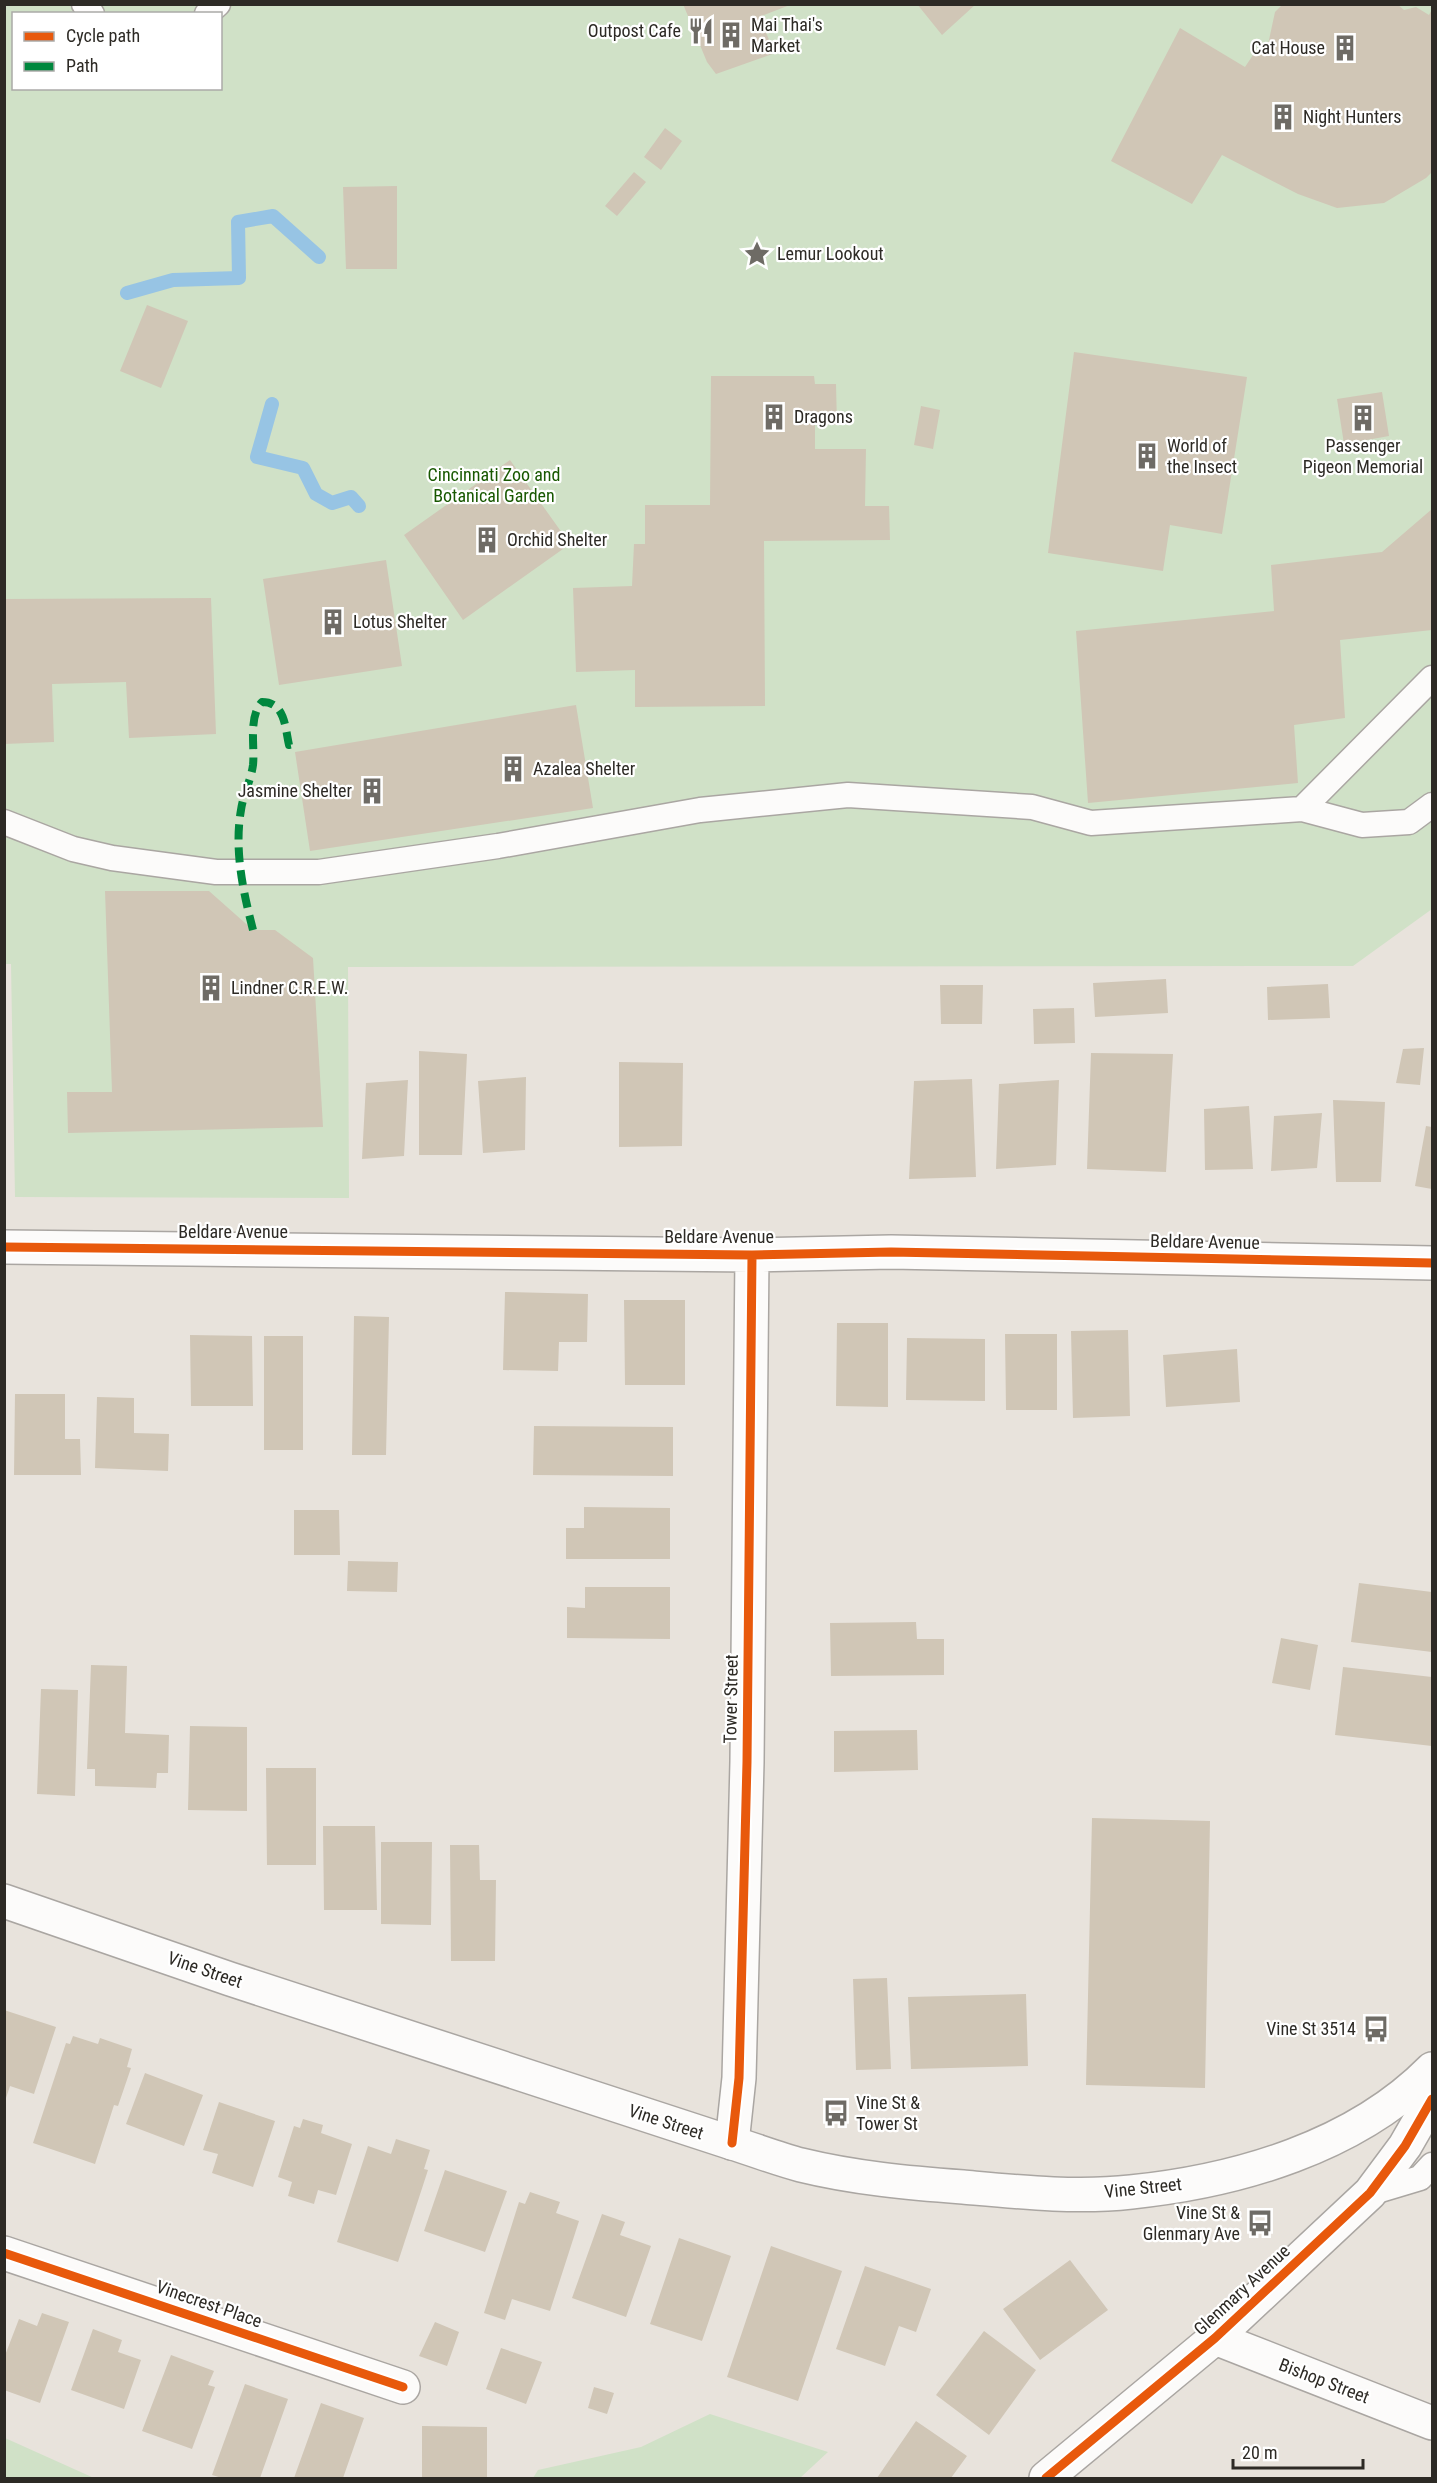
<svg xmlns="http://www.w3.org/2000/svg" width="1437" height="2483" font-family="'Roboto Condensed',sans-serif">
<rect width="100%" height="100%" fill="#e8e3dc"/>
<path fill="#d0e1c7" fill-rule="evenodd" d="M4 5H1432V909L1353 966 348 967 349 1198 15 1197 11 964H4ZM14 14H220V88H14Z
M710 2414 828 2452 800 2478H533L538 2470 641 2447Z
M5 2438 94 2478H5Z"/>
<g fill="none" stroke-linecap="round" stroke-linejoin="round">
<path stroke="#97c4e4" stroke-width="14" d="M127 293 173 280 239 278 238 222 273 216 319 257
M272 404 257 457 303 468 316 494 332 503 351 497 359 506"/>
</g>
<path fill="#d0c6b6" d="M683 4H790V5L759 17 775 53 716 74 707 62Z
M917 4H976L942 35Z
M1283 4H1397L1404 10 1416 7 1429 15 1432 9V172L1426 178 1384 203 1337 208 1298 194 1222 155 1192 204 1111 161 1180 28 1245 67 1255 52 1267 49 1275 12Z
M665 128 682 141 661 170 644 157Z
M634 172 646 182 617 216 605 206Z
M397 186V269H346L343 187Z
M147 305 188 321 161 388 120 371Z
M1074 352 1247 377 1222 534 1170 525 1163 571 1048 553Z
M711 376H814L815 384H836L837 425 815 424V449H866L865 506H889L890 540 764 541 765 706 635 707V670L576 672 573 588 632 586 634 544H645V505H710Z
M1382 392 1389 436 1344 444 1337 399Z
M921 406 940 410 933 449 914 445Z
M510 460 570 544 463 620 404 535Z
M1432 509V630L1340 640 1345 718 1294 725 1298 783 1088 803 1076 631 1274 611 1271 565 1382 552Z
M386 560 402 666 279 685 263 579Z
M211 598 216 734 129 738 126 682 52 684 54 742 4 744V599Z
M576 705 593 808 310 851 295 752Z
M105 891H209L253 930H275L313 958 323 1127 68 1133 67 1092H112Z
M1166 979 1168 1013 1095 1017 1093 983Z
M1328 984 1330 1018 1268 1020 1267 987Z
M940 985H983L982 1024H941Z
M1074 1008 1075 1043 1034 1044 1033 1009Z
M1424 1048 1420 1085 1396 1083 1403 1049Z
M419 1051 467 1054 462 1155H419Z
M1091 1053 1173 1054 1166 1172 1087 1169Z
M619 1062 683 1063 682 1146 619 1147Z
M526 1077 525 1150 483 1153 478 1081Z
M972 1079 976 1177 909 1179 914 1081Z
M408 1080 404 1156 362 1159 366 1083Z
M1059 1080 1056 1165 996 1169 999 1084Z
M1333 1100 1385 1102 1381 1182H1336Z
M1249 1106 1253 1169 1205 1170 1204 1109Z
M1322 1113 1317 1168 1271 1171 1274 1116Z
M1426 1126 1432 1127V1189L1415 1186Z
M505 1292 588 1294 587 1342H559L558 1371 503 1370Z
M624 1300H685V1385H625Z
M354 1316 389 1317 386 1455H352Z
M837 1323H888V1407L836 1406Z
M1128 1330 1130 1416 1073 1418 1071 1331Z
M1005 1334H1057V1410H1006Z
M190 1335 252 1336 253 1406H191Z
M264 1336H303V1450H264Z
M907 1338 985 1339V1401L906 1400Z
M1237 1349 1240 1402 1166 1407 1163 1355Z
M15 1394H65V1439H80L81 1475H14Z
M97 1397 134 1398V1433L169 1434 168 1471 95 1468Z
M534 1426 673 1427V1476L533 1475Z
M584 1507 670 1508V1559H566V1528H584Z
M294 1510H339L340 1555H294Z
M348 1561 398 1562 397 1592 347 1591Z
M1359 1583 1432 1592V1652L1351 1642Z
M585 1587H670V1639L567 1638V1607L585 1608Z
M916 1622 917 1639H944V1675L831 1676 830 1623Z
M1281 1638 1318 1645 1310 1690 1272 1683Z
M91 1665 127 1666 125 1733 169 1735 168 1773H157L156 1788 95 1786V1769H87Z
M1343 1667 1432 1677V1746L1335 1735Z
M41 1689 78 1690 75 1796 37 1794Z
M190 1726 247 1727V1811L188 1810Z
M917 1730 918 1770 834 1772V1731Z
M266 1768H316V1865H267Z
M1092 1818 1210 1821 1205 2088 1086 2085Z
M323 1826H375L377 1910H324Z
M381 1842H432L431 1925 381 1924Z
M450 1845H479L480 1880H496L495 1961H451Z
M887 1978 891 2069 856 2070 853 1979Z
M1026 1994 1028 2066 911 2069 908 1997Z
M4 2010 56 2027 34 2094 10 2086 5 2101Z
M73 2036 98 2044 100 2038 132 2049 127 2067 131 2068 118 2106 114 2105 95 2164 33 2143 66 2043 70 2044Z
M145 2073 203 2095 184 2146 126 2124Z
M219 2102 275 2121 253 2187 212 2173 218 2154 203 2150Z
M303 2119 323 2125 321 2133 352 2144 336 2195 318 2190 314 2204 288 2196 292 2182 278 2177 294 2126 300 2128Z
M396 2139 430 2150 424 2169 428 2170 398 2262 337 2242 368 2146 391 2154Z
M445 2170 507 2191 485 2252 424 2231Z
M530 2192 560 2202 556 2213 579 2221 550 2311 512 2299 505 2320 484 2313 519 2202 525 2204Z
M602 2214 625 2222 620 2235 651 2246 626 2317 572 2298Z
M679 2238 731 2256 702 2341 650 2324Z
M771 2246 842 2271 798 2401 727 2377Z
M1070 2260 1108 2310 1040 2360 1003 2309Z
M865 2266 931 2289 916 2332 899 2326 885 2366 836 2349Z
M42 2313 69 2322 40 2403 4 2390V2358L19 2319 37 2326Z
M435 2322 459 2332 447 2366 419 2356Z
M93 2329 122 2340 118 2352 141 2360 124 2409 71 2390Z
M984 2331 1036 2370 989 2435 936 2395Z
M501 2348 542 2362 526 2404 486 2389Z
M171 2355 214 2371 208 2385 215 2387 192 2449 142 2431Z
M245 2384 288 2399 260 2478H222L212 2475Z
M594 2387 614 2393 607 2414 588 2408Z
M321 2403 364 2418 343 2478H294Z
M916 2421 967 2456 951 2478H877Z
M422 2426 487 2427V2478H422Z"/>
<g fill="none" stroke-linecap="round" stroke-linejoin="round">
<g stroke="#aaa6a2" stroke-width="27">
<path id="lane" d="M84 4 92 14
M207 14 218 4
M1302 809 1362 825 1409 822 1432 805
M4 822 73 849 112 858 216 872H319L498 846 700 810 848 795 1032 807 1091 823 1302 809 1432 678
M1370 2193 1420 2178 1432 2165"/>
</g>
<g stroke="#aaa6a2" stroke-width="36">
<path id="street" d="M4 1247 752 1255 891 1252 1432 1263
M732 2143 739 2078 747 1762 752 1255
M4 2253 403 2387
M1215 2338 1432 2423
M1046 2478 1215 2338 1370 2193 1405 2146 1432 2099"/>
</g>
<g stroke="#aaa6a2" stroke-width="36">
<path id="secondary" d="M4 1901 230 1979 732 2143C755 2150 778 2159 801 2165 854 2178 909 2183 963 2187 1019 2192 1076 2198 1131 2192 1238 2181 1355 2147 1432 2069"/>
</g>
<use href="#lane" stroke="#fcfbfa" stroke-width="24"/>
<use href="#street" stroke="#fcfbfa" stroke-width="33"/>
<use href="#secondary" stroke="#fcfbfa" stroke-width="33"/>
<path stroke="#00873e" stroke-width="8" stroke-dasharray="15 8" stroke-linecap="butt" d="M253 930C243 891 234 850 241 810 243 795 251 780 253 765 255 746 248 717 262 702 285 702 285 727 289 745L294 744"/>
<g stroke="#fff" stroke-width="13">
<path id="cycleway" d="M4 1247 752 1255 891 1252 1432 1263
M732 2143 739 2078 747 1762 752 1255
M4 2253 403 2387
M1046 2478 1215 2338 1370 2193 1405 2146 1432 2099"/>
</g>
<use href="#cycleway" stroke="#e8590c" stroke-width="9"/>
</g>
<defs>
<g id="restaurant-bare" transform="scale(2.07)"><path d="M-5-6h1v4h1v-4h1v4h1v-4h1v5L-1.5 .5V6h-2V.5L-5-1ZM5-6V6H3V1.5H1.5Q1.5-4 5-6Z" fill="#6e6b65" stroke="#fff" stroke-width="2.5" paint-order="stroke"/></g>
<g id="building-bare" transform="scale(2.07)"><path d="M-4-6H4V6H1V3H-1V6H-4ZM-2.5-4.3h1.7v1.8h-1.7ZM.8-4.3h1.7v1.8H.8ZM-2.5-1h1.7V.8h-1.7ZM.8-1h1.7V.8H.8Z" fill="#6e6b65" stroke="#fff" stroke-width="2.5" paint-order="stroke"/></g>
<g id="sight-bare" transform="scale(2.07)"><path d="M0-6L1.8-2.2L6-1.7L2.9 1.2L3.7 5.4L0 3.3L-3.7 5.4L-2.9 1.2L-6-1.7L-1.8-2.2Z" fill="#6e6b65" stroke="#fff" stroke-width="2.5" paint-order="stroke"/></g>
<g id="bus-bare" transform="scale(2.07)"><path d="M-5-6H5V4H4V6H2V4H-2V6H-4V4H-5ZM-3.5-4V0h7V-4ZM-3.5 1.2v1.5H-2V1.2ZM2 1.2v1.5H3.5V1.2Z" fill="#6e6b65" stroke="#fff" stroke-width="2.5" paint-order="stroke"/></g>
</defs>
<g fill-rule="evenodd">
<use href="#restaurant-bare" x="701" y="31"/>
<use href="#building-bare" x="731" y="35"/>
<use href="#building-bare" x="1345" y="48"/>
<use href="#building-bare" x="1283" y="117"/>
<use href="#sight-bare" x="757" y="254"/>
<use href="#building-bare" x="774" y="417"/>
<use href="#building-bare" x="1363" y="418"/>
<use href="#building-bare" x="1147" y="456"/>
<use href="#building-bare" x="487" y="540"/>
<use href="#building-bare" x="333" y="622"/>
<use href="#building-bare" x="513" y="769"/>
<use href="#building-bare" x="372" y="791"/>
<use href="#building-bare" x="211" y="988"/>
<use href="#bus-bare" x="1376" y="2029"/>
<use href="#bus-bare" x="836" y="2113"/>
<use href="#bus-bare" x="1260" y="2223"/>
</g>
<g text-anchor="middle" stroke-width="4.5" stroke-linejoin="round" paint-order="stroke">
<g font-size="18" fill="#2d2a25" stroke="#fff" text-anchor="start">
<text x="751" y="31">Mai Thai's<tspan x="751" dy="21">Market</tspan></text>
<text x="681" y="37" text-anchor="end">Outpost Cafe</text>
<text x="1325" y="54" text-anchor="end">Cat House</text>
<text x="1303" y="123">Night Hunters</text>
<text x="777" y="260">Lemur Lookout</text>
<text x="794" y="423">Dragons</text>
<text x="1167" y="452">World of<tspan x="1167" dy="21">the Insect</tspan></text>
<text x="1363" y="452" text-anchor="middle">Passenger<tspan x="1363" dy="21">Pigeon Memorial</tspan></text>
<text x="507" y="546">Orchid Shelter</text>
<text x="353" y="628">Lotus Shelter</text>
<text x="533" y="775">Azalea Shelter</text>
<text x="352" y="797" text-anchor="end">Jasmine Shelter</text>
<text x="231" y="994">Lindner C.R.E.W.</text>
<text x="1356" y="2035" text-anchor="end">Vine St 3514</text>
<text x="856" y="2109">Vine St &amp;<tspan x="856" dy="21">Tower St</tspan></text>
<text x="1240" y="2219" text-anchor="end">Vine St &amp;<tspan x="1240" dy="21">Glenmary Ave</tspan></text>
</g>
<g font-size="18" fill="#185801" stroke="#fff">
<text x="494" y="481">Cincinnati Zoo and<tspan x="494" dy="21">Botanical Garden</tspan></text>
</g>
<g font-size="18" fill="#2d2a25" stroke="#fff">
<text x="233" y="1238">Beldare Avenue</text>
<text x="719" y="1243">Beldare Avenue</text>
<text transform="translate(1205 1242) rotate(1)" y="6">Beldare Avenue</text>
<text transform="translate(731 1699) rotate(-89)" y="6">Tower Street</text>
<text transform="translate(205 1970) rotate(19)" y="6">Vine Street</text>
<text transform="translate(666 2122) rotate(18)" y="6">Vine Street</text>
<text transform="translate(1143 2188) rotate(-6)" y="6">Vine Street</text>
<text transform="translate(1242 2290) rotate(-43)" y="6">Glenmary Avenue</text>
<text transform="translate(209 2304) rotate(19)" y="6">Vinecrest Place</text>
<text transform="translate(1324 2381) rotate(21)" y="6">Bishop Street</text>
</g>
</g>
<rect width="1437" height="2483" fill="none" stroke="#2d2a25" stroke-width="12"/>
<rect x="12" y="12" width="210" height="78" fill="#ffffff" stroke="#abaaa8" stroke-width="1.5"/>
<rect x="24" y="32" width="30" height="9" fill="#e8590c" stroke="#abaaa8" stroke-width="1.5"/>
<text x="66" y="42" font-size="18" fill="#2d2a25">Cycle path</text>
<rect x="24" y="62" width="30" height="9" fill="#00873e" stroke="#abaaa8" stroke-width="1.5"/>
<text x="66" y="72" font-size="18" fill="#2d2a25">Path</text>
<path d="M1233 2459v9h130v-9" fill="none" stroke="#2d2a25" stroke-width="3"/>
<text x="1242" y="2459" font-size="18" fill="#2d2a25" stroke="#ffffff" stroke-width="4.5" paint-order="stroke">20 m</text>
</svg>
